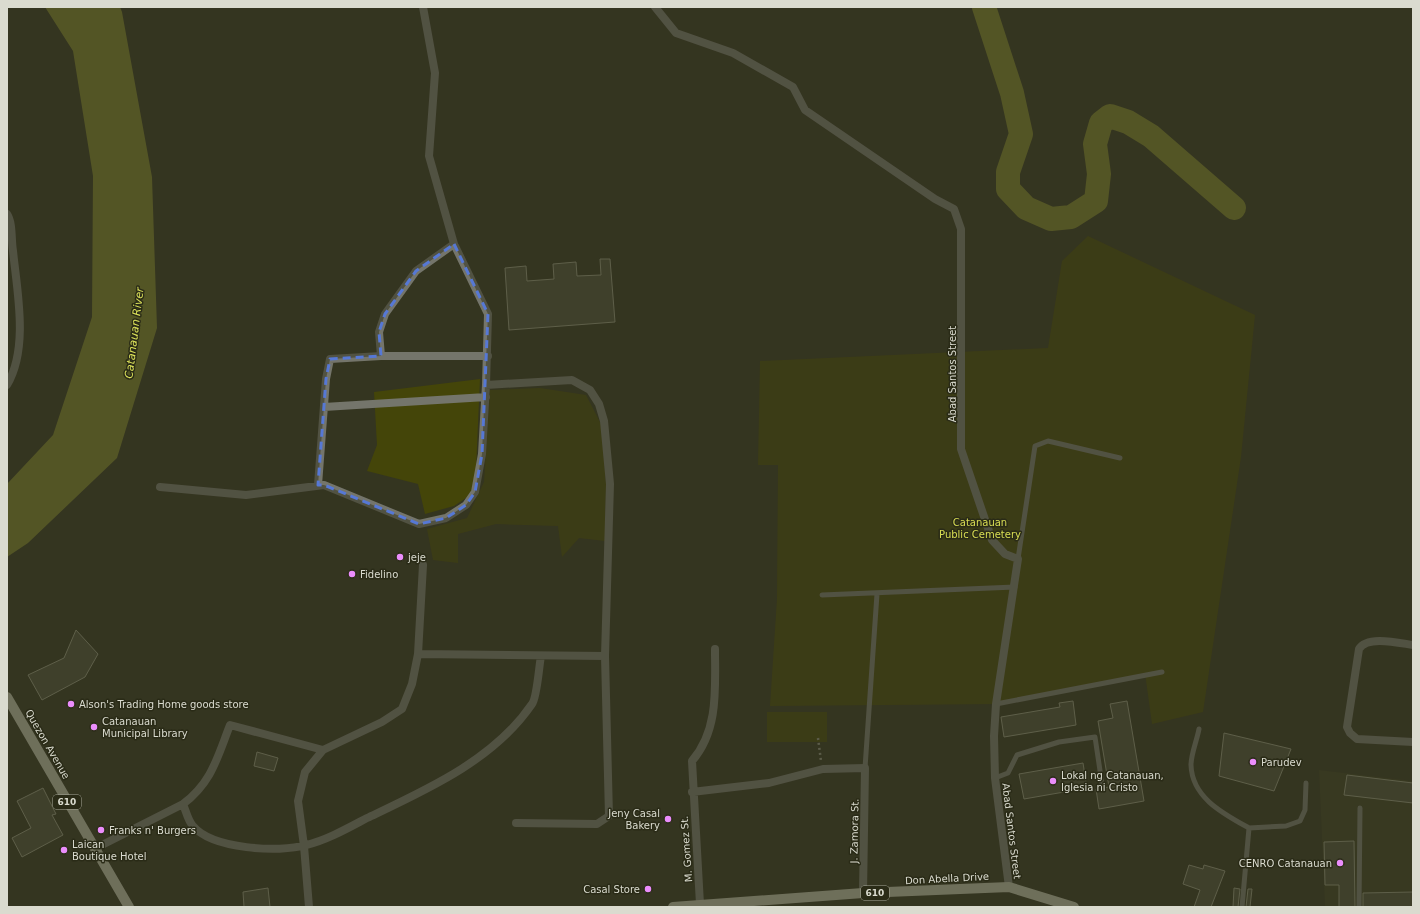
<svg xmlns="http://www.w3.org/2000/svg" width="1420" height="914" font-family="'DejaVu Sans',sans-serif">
<rect width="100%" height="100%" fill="#343520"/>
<path fill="#3c3e22" d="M1319 770 1413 781V907H1325Z"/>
<path fill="#444509" d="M1088 236 1255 315 1241 457 1203 712 1152 724 1145 673 1000 704 770 706 777 599 778 465H758L760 361 1048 348 1062 261Z
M480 379 475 492 454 506 425 514 418 484 367 471 377 445 374 392Z
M540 388 586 395 601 424 606 484 605 541 579 538 562 557 558 526 496 524 458 534V563L433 560 427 529 467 518 484 482 490 390Z
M767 712H827V742H767Z"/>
<path fill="#787c2b" d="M45 7H120L122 12 152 177 157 328 117 458 28 543 7 557V484L53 435 92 317 93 176 73 51Z"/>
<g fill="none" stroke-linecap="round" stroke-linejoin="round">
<path stroke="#787c2b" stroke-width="24" d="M984 7 1012 93 1021 134 1008 172V189L1026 208 1051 219 1071 217 1096 201 1099 174 1095 144 1101 123 1110 116 1128 122 1151 136 1234 208"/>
</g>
<path fill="#4d4f39" stroke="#8f9179" d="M600 259H610L615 322 509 330 505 268 526 266 527 281 554 279 553 264 576 262 577 276 601 275Z
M76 630 98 654 85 677 42 700 28 675 64 658Z
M1073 701 1076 725 1004 737 1001 717 1060 707 1059 703Z
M1127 701 1144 801 1099 809 1096 789 1109 787 1098 721 1113 718 1110 704Z
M1224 733 1291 749 1274 791 1219 776Z
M257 752 278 758 274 771 254 766Z
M1083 763 1087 788 1024 799 1019 774Z
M1347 775 1413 783V803L1344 795Z
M43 788 56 814 52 815 63 835 22 857 12 838 31 828 17 801Z
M1354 841 1355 907H1339V885H1325L1324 842Z
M1189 865 1203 869 1204 865 1225 871 1211 907H1194L1200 890 1183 884Z
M268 888 270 907H244L243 892Z
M1234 888 1240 889 1238 907H1233Z
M1248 889H1252L1250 907H1246Z
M1413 892V907H1363V893Z"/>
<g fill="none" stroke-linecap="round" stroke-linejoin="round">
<path stroke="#8b8c7b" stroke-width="2.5" stroke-dasharray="2 3" stroke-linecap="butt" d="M818 738 821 761"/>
<path stroke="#74756b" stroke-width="5" d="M1018 559 1035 446 1048 441 1120 458
M822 595 1015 587
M996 704 1162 672
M1199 729C1197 740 1191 754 1191 765 1192 798 1224 814 1249 828L1242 907
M865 768 877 594
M995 778 1008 773 1017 755 1059 742 1095 737 1102 784
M1249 828 1286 826 1300 821 1305 810 1306 783
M1359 907 1360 808"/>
<path stroke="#74756b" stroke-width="8" d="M423 7 435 73 429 156 454 244 488 314 486 385
M655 7 676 33 733 53 793 87 805 110 935 199 954 209 961 229V449L992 540 1005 554 1018 559 996 704 994 736 995 778 1009 887
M7 214C13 223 11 240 13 251 17 291 29 348 7 385
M381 356 379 332 385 314 416 271 454 244
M324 407 486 397
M318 485 326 379 330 359 381 356H488
M160 487 246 495 324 485 419 524 446 518 466 505 475 492 482 454 486 385 572 380 590 390 599 404 604 421 610 484 605 656 609 816 597 824 516 823
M1413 645C1399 643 1367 635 1359 649L1347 727 1350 733 1357 739 1413 742
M418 654 605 656
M692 792 769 783 823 769 865 768 863 893
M183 804C186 811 188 821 193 826 212 849 279 853 306 845 327 840 348 828 367 818 426 790 494 760 532 704 537 698 539 666 541 656
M94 849 183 804C212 782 217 758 230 725L323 750
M700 904 692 761C719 730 715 688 715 649
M309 907 304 846 298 801 305 772 323 750 382 722 402 709 412 684 418 654 423 565"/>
<path stroke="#b4b6a1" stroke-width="10" d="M7 697 129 907
M673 907 863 893 1009 887 1074 907"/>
</g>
<path d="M0 0H1420V914H0ZM454 244 488 314 482 454 475 492 466 505 446 518 419 524 324 485H318L326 379 330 359 381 356 379 332 385 314 416 271Z" fill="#343520" fill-opacity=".55" fill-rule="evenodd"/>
<path fill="none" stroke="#5678d5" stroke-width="3" stroke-dasharray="8 5" stroke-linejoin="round" d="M454 244 488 314 482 454 475 492 466 505 446 518 419 524 324 485H318L326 379 330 359 381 356 379 332 385 314 416 271Z"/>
<g fill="#eb8dfc" stroke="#2a2b17" stroke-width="1.5">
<circle cx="400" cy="557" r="4"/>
<circle cx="352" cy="574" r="4"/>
<circle cx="71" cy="704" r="4"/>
<circle cx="94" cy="727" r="4"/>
<circle cx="1253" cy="762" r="4"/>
<circle cx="1053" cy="781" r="4"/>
<circle cx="668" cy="819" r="4"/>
<circle cx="101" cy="830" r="4"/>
<circle cx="64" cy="850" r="4"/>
<circle cx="1340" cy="863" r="4"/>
<circle cx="648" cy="889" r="4"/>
</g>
<g text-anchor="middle" stroke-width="3" stroke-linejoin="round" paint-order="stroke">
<g fill="#2a2b17" stroke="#a5a698" stroke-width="1">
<rect x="53" y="795" width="28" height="14" rx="3"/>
<rect x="861" y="886" width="28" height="14" rx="3"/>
</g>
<g font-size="9" font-weight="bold" fill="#dadbcf">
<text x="67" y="805">610</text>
<text x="875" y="896">610</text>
</g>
<g font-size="10" fill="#dadbcf" stroke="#2a2b17">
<text transform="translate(952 374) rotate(-90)" y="4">Abad Santos Street</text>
<text transform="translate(48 744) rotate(60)" y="4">Quezon Avenue</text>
<text transform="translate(854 831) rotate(-89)" y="4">J. Zamora St.</text>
<text transform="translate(1012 831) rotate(83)" y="4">Abad Santos Street</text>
<text transform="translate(686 849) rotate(-94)" y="4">M. Gomez St.</text>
<text transform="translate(947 878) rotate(-3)" y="4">Don Abella Drive</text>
</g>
<g font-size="10" fill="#d8dd53" stroke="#2a2b17">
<text x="980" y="526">Catanauan<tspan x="980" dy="12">Public Cemetery</tspan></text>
</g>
<g font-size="10" fill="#dadbcf" stroke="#2a2b17" text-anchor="start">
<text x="408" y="561">jeje</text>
<text x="360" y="578">Fidelino</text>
<text x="79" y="708">Alson's Trading Home goods store</text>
<text x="102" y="725">Catanauan<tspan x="102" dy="12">Municipal Library</tspan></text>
<text x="1261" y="766">Parudev</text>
<text x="1061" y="779">Lokal ng Catanauan,<tspan x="1061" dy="12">Iglesia ni Cristo</tspan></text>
<text x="660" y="817" text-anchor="end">Jeny Casal<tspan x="660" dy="12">Bakery</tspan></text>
<text x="109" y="834">Franks n' Burgers</text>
<text x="72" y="848">Laican<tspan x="72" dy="12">Boutique Hotel</tspan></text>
<text x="1332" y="867" text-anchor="end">CENRO Catanauan</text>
<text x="640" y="893" text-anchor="end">Casal Store</text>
</g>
<g font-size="11" font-style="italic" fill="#dde35a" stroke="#2a2b17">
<text transform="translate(134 333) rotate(-83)" y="4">Catanauan River</text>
</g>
</g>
<rect width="1420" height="914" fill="none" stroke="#dadbcf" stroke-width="16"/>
</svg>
